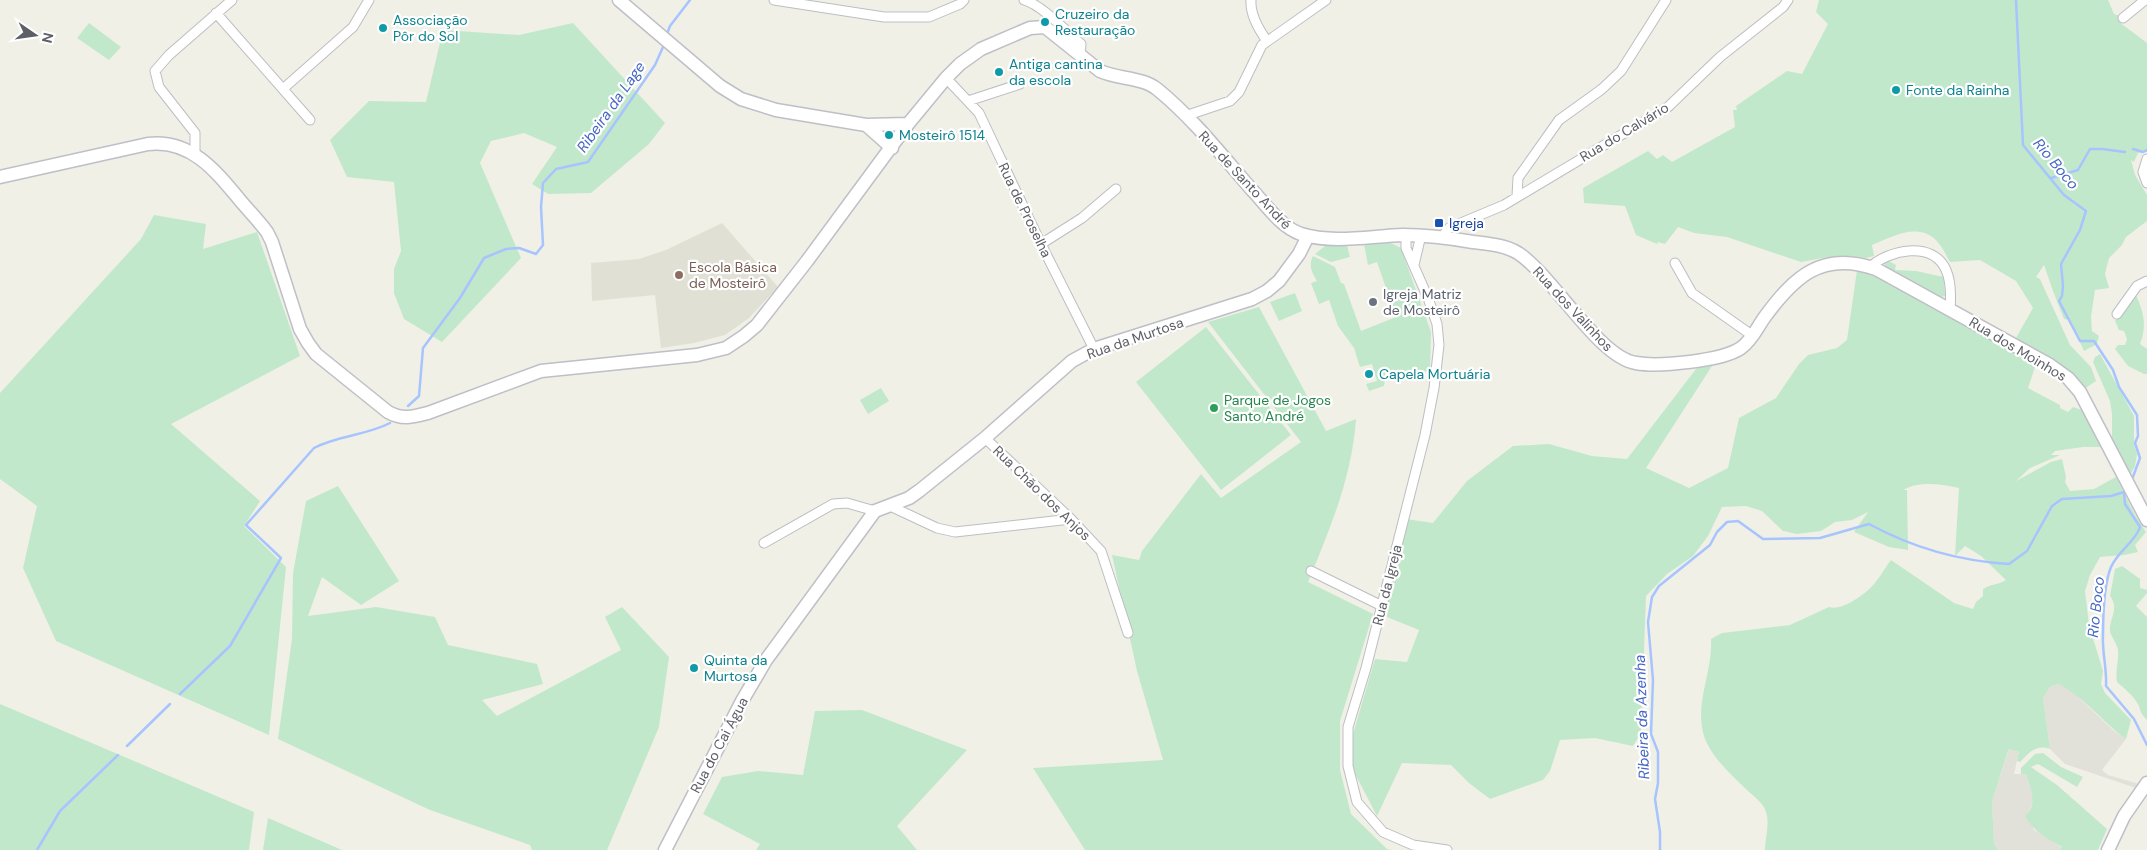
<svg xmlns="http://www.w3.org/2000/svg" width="2147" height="850" font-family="'DM Sans',sans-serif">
<rect width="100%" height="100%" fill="#f0f0e6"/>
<path fill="#e1e1da" d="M2058 684 2070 689 2113 730 2126 739 2102 770 2108 775 2139 784 2136 788 2065 764 2050 749 2043 698 2050 687Z
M2009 749 2019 752 2014 774H2026L2034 799 2028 815 2034 830 2062 848 2060 850H1998L1994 844 1992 802Z"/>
<path fill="#e0e0d4" d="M722 223 778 287 749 318 725 335 694 343 661 348 655 295 592 301 591 263 639 259 666 250Z"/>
<path fill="#c2e8cb" d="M1819 0H2108L2114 14 2121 16 2119 22 2147 43V150L2138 153 2134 162 2131 160 2135 175 2147 195V221L2126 237 2122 245 2109 258 2105 274 2109 288 2095 290 2091 317 2092 331 2099 336 2097 344 2084 351 2070 320 2064 319 2053 291 2044 265 2036 277 2040 279 2070 345 2091 367 2096 381 2084 389 2059 365 2016 338 2033 308 2016 281 1980 260 1950 262C1947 257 1944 250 1940 245 1922 220 1894 236 1872 245L1874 256 1862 259 1828 257 1801 262 1727 237 1694 233 1678 227 1665 244 1658 242 1657 244 1636 235 1625 206 1584 203 1583 188 1648 151 1657 159 1663 155 1672 162 1735 127 1733 110H1737L1736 106 1787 71 1802 74 1828 24 1816 12Z
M89 23 121 47 109 60 77 38Z
M573 23 665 123 649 144 591 193 548 194 532 184 557 147 524 133 491 141 480 163 521 258 442 342 404 319 394 293V269L401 251 394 182 347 177 330 140 369 101 426 102 443 30 519 35Z
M154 215 206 224 203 249 257 232 300 356 171 424 260 501 244 526 286 567 269 735 56 641 23 568 37 506 0 479V393L141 239Z
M1391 243 1401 248 1431 332 1430 371 1386 375 1384 386 1369 391 1366 384 1377 381 1372 364 1360 367 1354 348 1338 326 1329 300 1319 304 1311 283 1317 281C1312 272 1308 266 1313 256L1335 267 1341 283 1344 284 1361 331 1396 317 1377 262 1368 265 1364 244Z
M1347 245 1350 257 1331 262 1315 254 1325 246Z
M1890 258 1889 261 1896 265 1895 270 1916 271 1944 277 1945 296 1939 297 1886 268 1884 263Z
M1871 269 2036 364 2028 388 2060 405V408L2068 412 2073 407 2082 410 2101 445 2100 447H2083L2055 451 2051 455H2060L2030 468 2016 481 2051 462 2062 459 2066 477 2065 482 2070 491 2094 489 2116 477 2135 515 2146 532 2135 545 2138 552 2124 555 2100 557 2090 575 2085 591 2089 625 2103 671 2101 684 2105 693 2131 720 2126 739C2102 722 2085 697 2058 684L2050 687 2043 698 2050 749C2036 744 2030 752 2020 762L2017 761 2019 752 2009 749 2007 754 1992 802 1994 844 1998 850H1765C1765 838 1770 824 1766 812 1764 804 1755 797 1749 792 1732 775 1712 759 1704 736 1694 703 1713 672 1711 639L1722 633 1790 625 1829 607C1840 611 1859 598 1867 591 1877 583 1884 569 1891 560L1954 603 1973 609 1976 602 1983 596V589C1990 584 1999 585 2006 580L1981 556 1965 546 1955 556 1959 488C1941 484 1919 481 1903 490H1907L1908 550 1889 547 1854 532 1868 512 1852 520 1835 522 1821 531 1797 534 1783 531 1762 511 1746 506 1722 507 1708 536 1693 556 1667 574 1646 596 1641 733 1633 746 1595 738 1560 740 1550 771 1543 780 1490 799 1469 783 1451 765 1402 763 1377 816 1353 770V734L1375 659 1407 662 1419 630 1382 615 1406 519 1433 523 1467 481 1513 446 1549 444 1592 456 1627 459 1699 365 1712 366 1646 468 1689 488 1728 468 1739 418 1776 398 1799 364 1808 355 1837 348 1847 340 1857 270Z
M1295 293 1302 311 1279 321 1270 302Z
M2136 295C2144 313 2147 326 2140 344L2147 349V374H2144L2128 366 2115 349 2118 345H2125L2127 339 2124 331 2119 330 2115 321Z
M1259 307 1326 431 1356 419C1352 477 1330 529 1308 582L1373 614 1340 721V770L1351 814 1387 849 1391 850H1085L1033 768 1163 760 1137 671 1112 555 1139 560 1142 551 1201 474 1221 498 1301 442 1208 322Z
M1206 327 1291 435 1221 490 1136 382Z
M2100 354 2134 416V445L2137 454 2135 466 2130 475 2112 441V414L2110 401 2093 362 2095 357Z
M881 388 889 401 868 414 860 400Z
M338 486 399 581 361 605 322 577 308 616 376 607 435 617 448 645 537 664 543 684 482 700 497 716 621 650 605 617 622 607 669 657 659 727 607 850H532L530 845 430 810 278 739 292 639 293 573 306 501Z
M2122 566 2140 579V588L2147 590V593L2136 606 2147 617V720C2142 715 2141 713 2139 706 2134 696 2125 689 2117 682 2115 671 2119 661 2118 650 2117 643 2111 637 2110 631 2109 618 2120 609 2110 596L2115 569Z
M0 704 254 812 249 850H0Z
M862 710 967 750 897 826 917 850H756L760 844 703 814 722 777 758 771 803 775 815 711Z
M2043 753 2061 767 2083 777 2077 787 2038 764 2031 767 2057 785 2107 829 2098 850H2060L2062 847C2047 839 2034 832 2025 816 2039 805 2030 788 2026 774H2021V768L2035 754Z
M268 818 342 850H263Z"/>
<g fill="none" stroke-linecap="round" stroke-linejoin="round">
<path stroke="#a7c4ff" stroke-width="2.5" d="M2016 0 2023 145 2064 195 2086 211 2080 230 2061 264 2063 286 2062 296 2059 301 2080 341H2094L2113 370 2119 387 2137 415 2138 436 2135 443 2140 458 2131 482
M667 34 670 26 690 0
M2133 149 2143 152 2147 150
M2051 178 2078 170 2090 149H2102L2125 152
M408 406 419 396 423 348 460 298 484 258 506 249 519 248 536 254 543 245 541 207 543 183 556 169 588 162 655 65 663 47
M2126 489 2124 492 2125 504 2140 527C2136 541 2118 551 2111 567 2104 584 2103 618 2103 636 2102 652 2107 668 2106 686L2134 719 2147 745
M180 694 230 646 281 558 246 525 314 448C338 435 365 436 390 423
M127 746 170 704
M37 850 60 811 118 755
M1660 850V832L1655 799 1658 783V752L1651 734 1653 680 1648 622 1652 597 1659 586 1710 545 1717 532 1727 522 1738 521 1763 539 1820 538 1869 524C1913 548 1959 561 2009 564L2027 551 2052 506 2062 499 2111 496 2124 492"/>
<g stroke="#bdbec4" stroke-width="11">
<path id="street" d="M774 0 884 17H929L960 4 964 0
M1024 0C1042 5 1066 31 1081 44L1080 56
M1251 0C1250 14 1259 30 1267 41
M216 13 310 120
M2123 18 2145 0
M946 78 979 113 1041 244 1094 349
M284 88 353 27 369 0
M968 101 1020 84
M1185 116 1230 101 1239 92 1262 45 1326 0
M195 154V133L159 87 155 71 169 55 232 0
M2147 159 2143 172 2147 183
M1517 196 1518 178 1559 120 1602 89 1621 71 1666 0
M1406 235V248L1428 298 1437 324 1439 345 1434 388 1425 435 1366 668 1348 727V766L1357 802 1383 832 1413 845 1447 850
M1442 237 1449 228 1504 205 1668 107 1720 57 1783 7 1788 0
M1041 244 1082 218 1116 189
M1675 263 1692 293 1753 336
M1414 265 1421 235
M1870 267C1888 250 1933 240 1946 270 1951 281 1951 297 1950 309
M2117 314 2137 286 2147 281
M985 438 1071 519 1101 551 1128 633
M890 506 937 528 955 532 1071 519
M764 543 833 504 847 503 875 511
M1311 571 1382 606"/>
</g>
<g stroke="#bebfc7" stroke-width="15">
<path id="secondary" d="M619 0 720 86 741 99 776 110 866 125 908 124
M866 125 892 148
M0 177 148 144C190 139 215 170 239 199 248 210 258 220 267 232L272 242 300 329 308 343 316 354 388 412C402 420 413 417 428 413L541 371 697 355 726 348 744 336 757 325 807 261 908 124 946 78 960 64 981 49 1030 28 1045 27 1100 71C1117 79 1142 77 1157 89 1193 118 1223 157 1253 191 1267 206 1281 227 1301 234 1333 244 1371 236 1403 235 1427 235 1450 238 1473 242 1488 244 1505 245 1518 253 1553 276 1599 358 1636 363 1659 367 1722 361 1741 348 1752 340 1757 328 1764 318 1794 277 1822 250 1876 269L2050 365 2068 378 2080 392 2147 520
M665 850 742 701 766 660 875 511 909 498 919 491 985 438 1072 361 1094 349 1252 299 1267 291 1279 281 1299 254 1308 236
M2108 850 2124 816 2147 783"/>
</g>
<use href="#street" stroke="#fff" stroke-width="9"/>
<use href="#secondary" stroke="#fff" stroke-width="12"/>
</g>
<g fill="#0f9aa8" stroke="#fff" stroke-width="2">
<circle cx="1045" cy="22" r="5"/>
<circle cx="383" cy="28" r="5"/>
<circle cx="999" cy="72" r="5"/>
<circle cx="1896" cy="90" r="5"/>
<circle cx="889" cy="135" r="5"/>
<circle cx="1369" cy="374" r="5"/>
<circle cx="694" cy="668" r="5"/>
</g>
<rect fill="#1a4fb4" stroke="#fff" stroke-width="2" x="1434" y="218" width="10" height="10" rx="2.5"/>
<circle fill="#8d6e63" stroke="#fff" stroke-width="2" cx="679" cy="275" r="5"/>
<circle fill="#6b7280" stroke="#fff" stroke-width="2" cx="1373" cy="302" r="5"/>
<circle fill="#2e9e5b" stroke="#fff" stroke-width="2" cx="1214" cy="408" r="5"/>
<g text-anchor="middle" stroke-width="4.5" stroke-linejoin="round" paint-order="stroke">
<g font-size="14" fill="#0d838f" stroke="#fff" text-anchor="start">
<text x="1055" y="19">Cruzeiro da<tspan x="1055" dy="16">Restauração</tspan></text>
<text x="393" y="25">Associação<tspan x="393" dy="16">Pôr do Sol</tspan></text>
<text x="1009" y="69">Antiga cantina<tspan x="1009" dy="16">da escola</tspan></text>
<text x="1906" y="95">Fonte da Rainha</text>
<text x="899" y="140">Mosteirô 1514</text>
<text x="1379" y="379">Capela Mortuária</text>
<text x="704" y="665">Quinta da<tspan x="704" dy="16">Murtosa</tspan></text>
</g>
<g font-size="14" fill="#5d5f66" stroke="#fff">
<text transform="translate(1624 132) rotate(-31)" y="5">Rua do Calvário</text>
<text transform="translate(1245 180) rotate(47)" y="5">Rua de Santo André</text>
<text transform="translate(1025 210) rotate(64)" y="5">Rua de Proselha</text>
<text transform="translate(1573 309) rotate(47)" y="5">Rua dos Valinhos</text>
<text transform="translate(1135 338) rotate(-19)" y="5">Rua da Murtosa</text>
<text transform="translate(2018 349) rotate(31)" y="5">Rua dos Moinhos</text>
<text transform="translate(1042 493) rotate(44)" y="5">Rua Chão dos Anjos</text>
<text transform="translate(1387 585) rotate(-76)" y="5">Rua da Igreja</text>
<text transform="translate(719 745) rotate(-62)" y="5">Rua do Cai Água</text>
</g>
<g font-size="14" fill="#164399" stroke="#fff" text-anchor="start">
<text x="1449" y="228">Igreja</text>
</g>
<g font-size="14" fill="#785e54" stroke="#fff" text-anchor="start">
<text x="689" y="272">Escola Básica<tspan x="689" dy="16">de Mosteirô</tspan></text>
</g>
<g font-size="14" fill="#5b616d" stroke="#fff" text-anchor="start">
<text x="1383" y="299">Igreja Matriz<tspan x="1383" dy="16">de Mosteirô</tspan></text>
</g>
<g font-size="14" fill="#27864d" stroke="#fff" text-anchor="start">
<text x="1224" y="405">Parque de Jogos<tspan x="1224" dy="16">Santo André</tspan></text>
</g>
<g font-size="15" font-style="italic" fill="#4566c6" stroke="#fff">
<text transform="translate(611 107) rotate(-55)" y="5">Ribeira da Lage</text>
<text transform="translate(2056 164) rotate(50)" y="5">Rio Boco</text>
<text transform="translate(2096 607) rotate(-84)" y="5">Rio Boco</text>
<text transform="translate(1642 717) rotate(-92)" y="5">Ribeira da Azenha</text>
</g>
</g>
<g transform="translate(35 35) rotate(103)" stroke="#ffffff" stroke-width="4" paint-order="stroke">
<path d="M0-4L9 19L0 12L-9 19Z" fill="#5d5f66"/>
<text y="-8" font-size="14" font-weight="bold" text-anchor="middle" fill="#5d5f66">N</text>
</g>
</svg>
